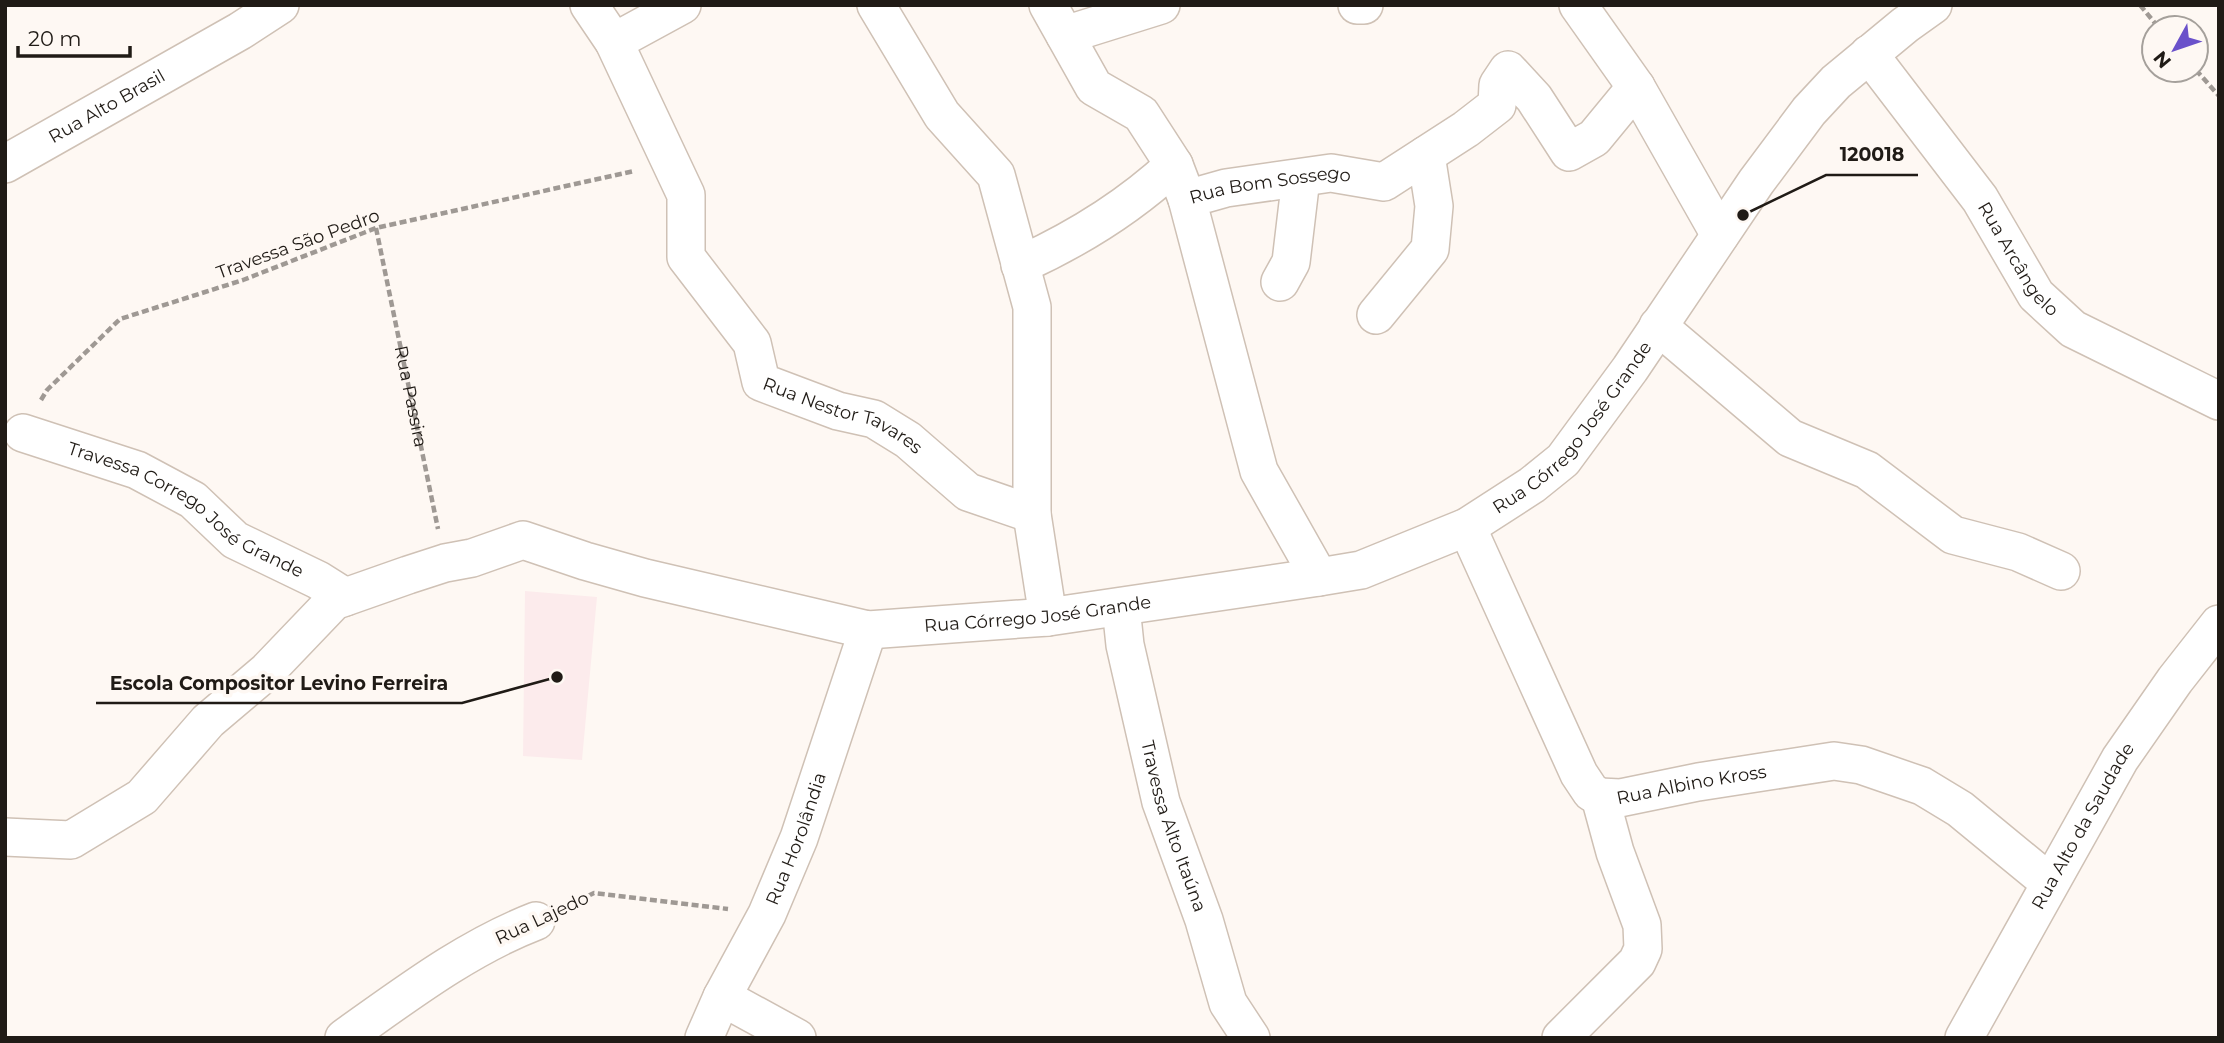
<svg xmlns="http://www.w3.org/2000/svg" width="2224" height="1043" font-family="Montserrat,sans-serif">
<rect width="100%" height="100%" fill="#fef8f3"/>
<path fill="#fcebec" d="M525 591 597 597 582 760 523 756Z"/>
<g fill="none" stroke-linecap="round" stroke-linejoin="round">
<g stroke="#cfc1b5" stroke-width="40">
<g id="minor">
<path id="s2" d="M589 5 614 42 686 195V257L752 343 761 382 838 411 874 419 908 440 968 492 1032 514"/>
<path d="M876 5 942 115 996 175 1032 307V514L1048 617"/>
<path d="M1048 5 1094 87 1141 114 1174 165"/>
<path d="M1357 5H1364"/>
<path d="M1578 5 1636 87 1720 235"/>
<path d="M1065 35 1161 5"/>
<path d="M614 42 682 5"/>
<path id="s3" d="M1869 54 1980 199 2036 295 2073 329 2219 401"/>
<path id="s4" d="M5 164 240 31 280 5"/>
<path d="M1020 265C1075 240 1130 206 1174 165L1187 199"/>
<path d="M1280 282 1291 262 1301 178"/>
<path d="M1376 315 1430 249 1434 206 1426 155"/>
<path d="M1658 326 1790 438 1867 470 1953 535 2018 552 2061 571"/>
<path id="s5" d="M23 433 137 470 193 500 235 540 318 580 345 597"/>
<path id="s6" d="M1467 527 1579 774 1591 792 1600 797 1620 798 1698 782 1834 761 1861 765 1922 786 1960 809 2050 883"/>
<path id="s7" d="M1319 577 1259 471 1187 199 1226 188 1331 173 1384 182 1466 129 1497 105 1498 85 1508 70 1534 98 1569 152 1594 138 1636 87"/>
<path id="s8" d="M1121 607 1125 645 1161 802 1204 920 1228 1003 1251 1038"/>
<path id="s9" d="M5 837 71 840 142 797 208 721 267 671 334 601 408 575 445 563 472 558 523 540 585 561 645 578 868 630 1048 617 1319 577 1361 570 1467 527 1532 485 1563 460 1630 369 1756 182 1809 111 1836 82 1905 25 1933 5"/>
<path d="M722 997 797 1038"/>
<path d="M344 1038C405 995 466 948 536 921"/>
<path id="s10" d="M704 1038 722 997 767 914 799 838 868 630"/>
<path d="M1561 1038 1637 962 1643 949 1642 925 1615 852 1600 797"/>
<path id="s11" d="M1964 1038 2120 759 2175 680 2219 624"/>
</g>
</g>
<g stroke="#9f9994" stroke-width="4.5" stroke-dasharray="7 3.5" stroke-linecap="butt">
<path d="M2140 5 2159 28"/>
<path d="M2196 70 2219 96"/>
<path id="s1" d="M376 228 438 529"/>
<path d="M41 400 47 390 120 319 243 280 376 228 634 171"/>
<path d="M569 905 594 893 728 909"/>
</g>
<use href="#minor" stroke="#fff" stroke-width="37"/>
</g>
<g text-anchor="middle" stroke-width="7" stroke-linejoin="round" paint-order="stroke">
<g font-size="18" fill="#201b16" stroke="#fef8f3">
<text dy="6" stroke="none"><textPath href="#s4" startOffset="117">Rua Alto Brasil</textPath></text>
<text dy="6" stroke="none"><textPath href="#s7" startOffset="488">Rua Bom Sossego</textPath></text>
<text transform="translate(298 244) rotate(-20)" y="6">Travessa São Pedro</text>
<text dy="6" stroke="none"><textPath href="#s3" startOffset="254">Rua Arcângelo</textPath></text>
<text dy="6" stroke="none"><textPath href="#s1" startOffset="172">Rua Passira</textPath></text>
<text dy="6" stroke="none"><textPath href="#s2" startOffset="513">Rua Nestor Tavares</textPath></text>
<text dy="6" stroke="none"><textPath href="#s9" startOffset="1738">Rua Córrego José Grande</textPath></text>
<text dy="6" stroke="none"><textPath href="#s5" startOffset="182">Travessa Corrego José Grande</textPath></text>
<text dy="6" stroke="none"><textPath href="#s9" startOffset="1150">Rua Córrego José Grande</textPath></text>
<text dy="6" stroke="none"><textPath href="#s6" startOffset="396">Rua Albino Kross</textPath></text>
<text dy="6" stroke="none"><textPath href="#s8" startOffset="226">Travessa Alto Itaúna</textPath></text>
<text dy="6" stroke="none"><textPath href="#s11" startOffset="243">Rua Alto da Saudade</textPath></text>
<text dy="6" stroke="none"><textPath href="#s10" startOffset="220">Rua Horolândia</textPath></text>
<text transform="translate(542 918) rotate(-25)" y="6">Rua Lajedo</text>
</g>
</g>
<path fill="none" stroke="#201b16" stroke-width="2.5" d="M1743 215L1826 175H1918M557 677L462 703H96"/>
<g fill="#201b16" stroke="#fef8f3" stroke-width="2.5">
<circle cx="1743" cy="215" r="7"/>
<circle cx="557" cy="677" r="7"/>
</g>
<g font-size="19" text-anchor="middle" font-weight="bold" fill="#201b16" stroke="#fef8f3" stroke-width="7" stroke-linejoin="round" paint-order="stroke">
<text x="1872" y="161">120018</text>
<text x="279" y="690">Escola Compositor Levino Ferreira</text>
</g>
<rect width="2224" height="1043" fill="none" stroke="#201b16" stroke-width="14"/>
<g transform="translate(2175 49) rotate(230)"><circle r="33" fill="#fef8f3" stroke="#a5a09b" stroke-width="2"/>
<path d="M0-5L12 26L0 18L-12 26Z" fill="#6a51ca"/>
<text y="-10" font-size="19" font-weight="bold" text-anchor="middle" fill="#201b16">N</text>
</g>
<path d="M18 46v10h112v-10" fill="none" stroke="#201b16" stroke-width="3.5"/>
<text x="28" y="46" font-size="21" fill="#201b16" stroke="#fef8f3" stroke-width="5" paint-order="stroke">20 m</text>
</svg>
